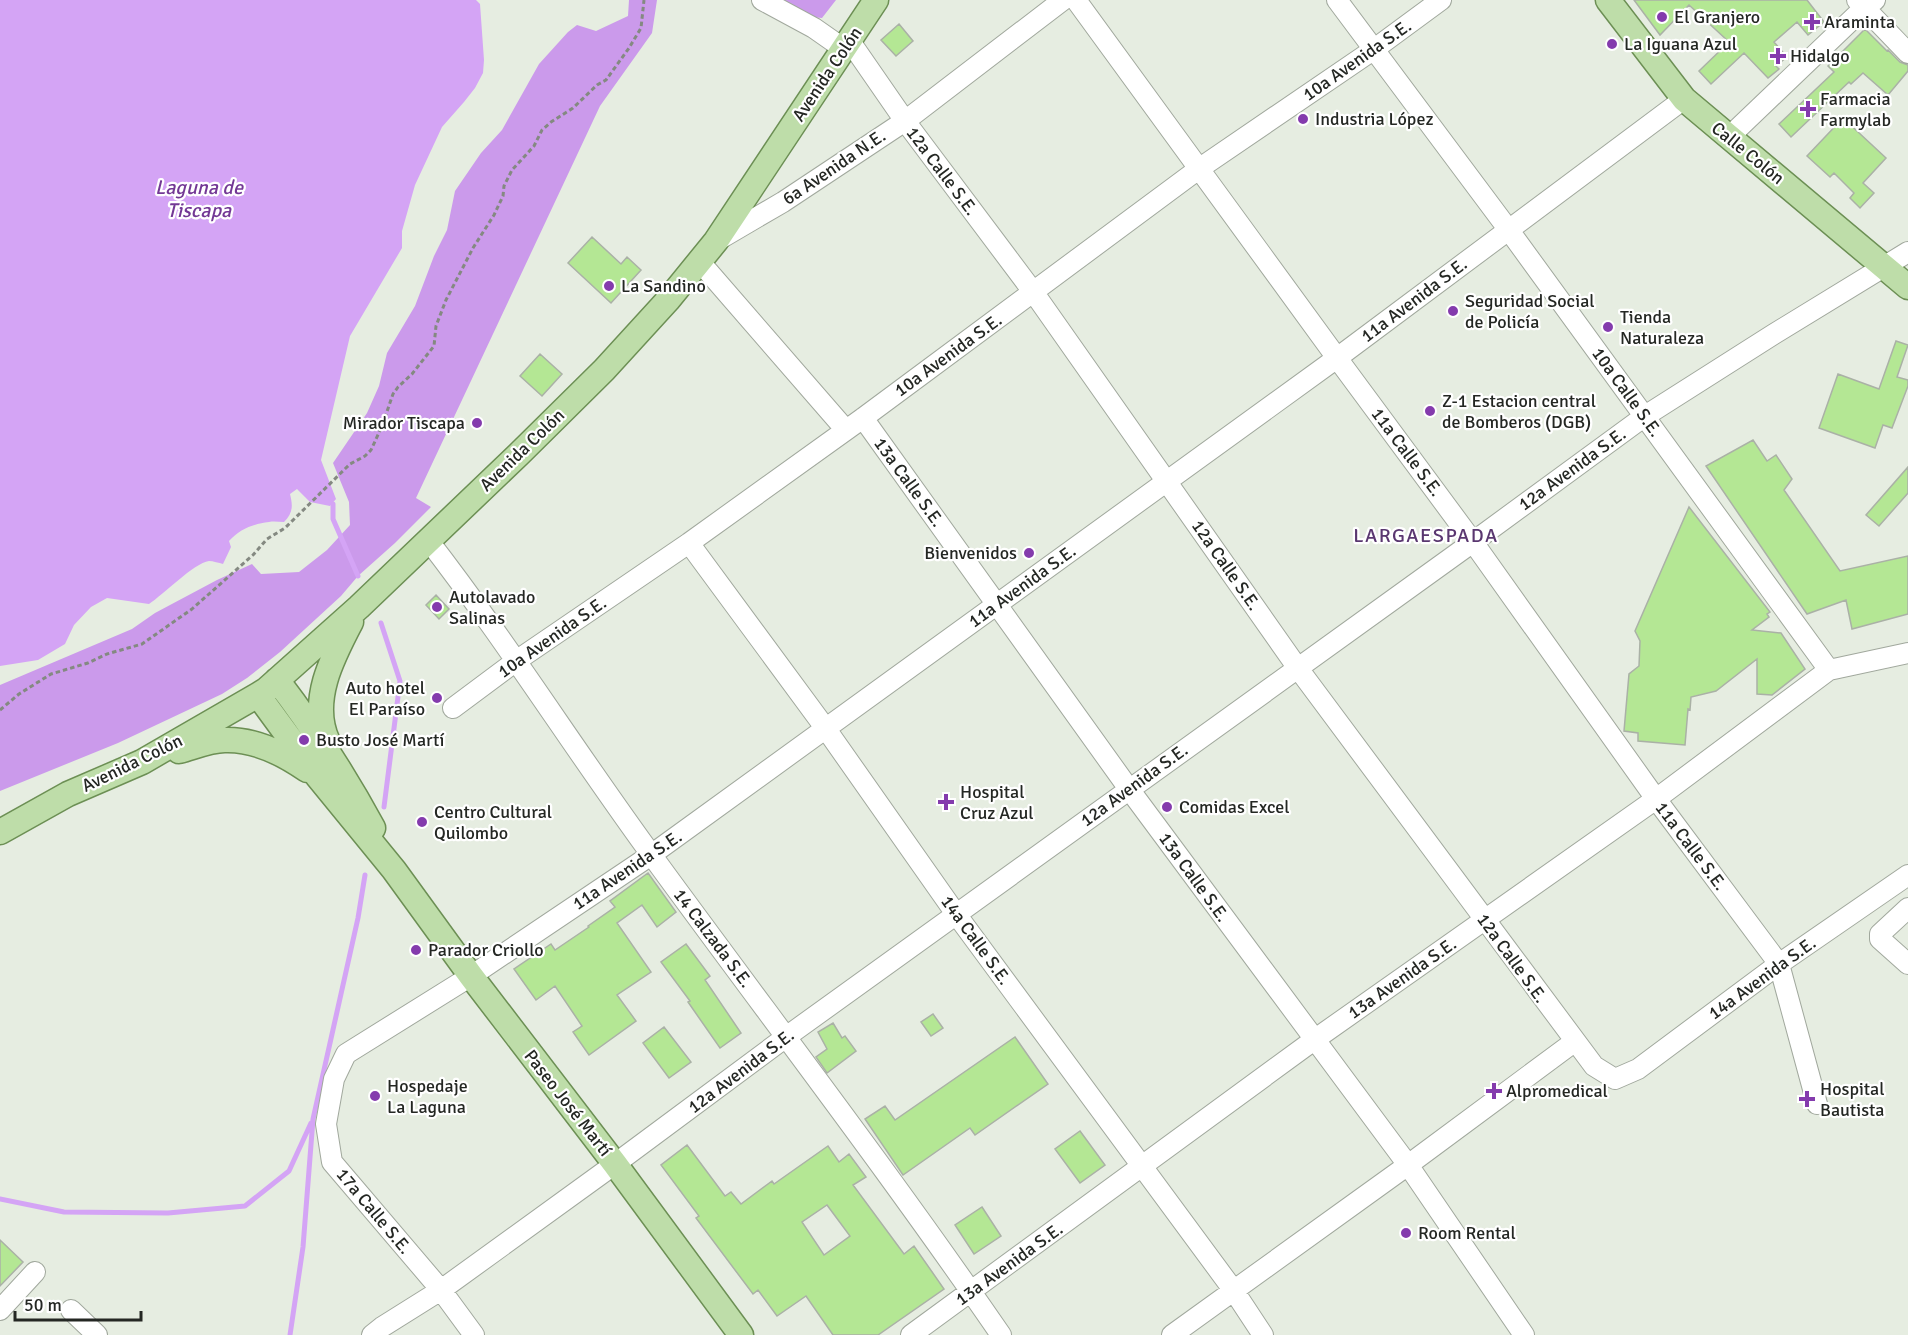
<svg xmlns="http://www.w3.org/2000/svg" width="1908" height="1335" font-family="Signika,sans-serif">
<rect width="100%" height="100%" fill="#e6ede1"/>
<path fill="#cb9aeb" d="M629 0H657L652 33 600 106 416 498 431 507 395 543 358 576 341 596 280 652 247 678 222 694 118 743 0 791V685L132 629 155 613 217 580 252 564 261 574 299 572 327 550 350 525 349 502 333 463 367 413 379 386 387 353 415 306 434 256 447 230 455 191 481 153 502 130 539 64 568 32 577 25 596 31 628 16Z
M782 0H836L822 18 811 17Z"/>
<path fill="#d4a4f5" d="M0 0H476L480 4 484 60 483 73 475 88 464 102 442 127 415 185 402 231V248L350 336 321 460 336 499 330 506 310 502 297 489 290 494C293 506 293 513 284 522 279 522 274 521 269 522 253 524 240 529 229 541L231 547 223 564C219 563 213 561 209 561 194 563 163 595 149 604L107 598 91 607 74 625 65 644 38 660 0 666Z"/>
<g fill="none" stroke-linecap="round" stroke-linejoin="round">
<path stroke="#d4a4f5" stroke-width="5" d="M333 504V519L358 576
M381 623 400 681 384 807
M0 1199 64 1212 168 1213 245 1206 289 1171 311 1123
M290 1335 303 1247 313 1119 358 918 365 875"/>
</g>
<path fill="#b4e794" stroke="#aab1a6" stroke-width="1.5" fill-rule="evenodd" d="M1634 0H1807L1824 22 1808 35 1797 22 1774 42 1787 57 1776 66 1779 69 1768 78 1744 53 1711 84 1699 71 1729 42 1689 5 1660 35Z
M899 24 913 41 896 56 881 40Z
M1865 29 1887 51 1888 50 1900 62 1908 65V71L1888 95 1863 73 1851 84 1849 82 1791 137 1779 124 1834 72 1828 66Z
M1843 118 1886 158 1863 183 1874 193 1860 208 1850 198 1854 193 1834 173 1830 177 1807 156Z
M592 237 621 264 627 257 641 270 611 303 568 263Z
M1896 341 1908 345 1897 377 1908 380V386L1892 428 1883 425 1875 448 1819 428 1838 374 1879 389Z
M540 354 562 374 542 396 520 376Z
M1753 440 1767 461 1776 455 1792 479 1784 490 1840 571 1908 556V614L1852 629 1846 600 1807 614 1706 466Z
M1908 467V493L1879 526 1866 515Z
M1689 507 1770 612 1767 614 1769 617 1752 630 1781 633 1805 669 1772 695 1757 694V659L1716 691 1691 697 1690 710 1688 709 1685 745 1638 741V733L1624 731 1629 674 1639 666 1640 641 1635 631Z
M436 595 449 609 439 619 426 605Z
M648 873 676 912 657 927 642 905 617 923 651 972 617 995 636 1021 589 1055 573 1032 582 1026 555 986 536 1000 514 969 551 944 555 950 589 927 588 926 615 907 610 901Z
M686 944 710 976 705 980 741 1033 720 1048 688 1002 690 1001 661 962Z
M933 1014 943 1028 931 1036 921 1022Z
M833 1023 842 1038 845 1036 856 1051 827 1073 816 1057 827 1049 818 1032Z
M664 1027 691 1062 669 1078 643 1043Z
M1015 1037 1048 1084 975 1135 970 1128 903 1175 865 1119 885 1106 895 1120Z
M1080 1131 1105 1165 1080 1183 1055 1149Z
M687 1145 725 1196 731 1192 741 1204 772 1181 774 1184 828 1146 839 1162 849 1154 866 1177 853 1185 904 1254 914 1246 944 1289 878 1335H833L806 1296 777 1316 758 1290 753 1294 696 1218 699 1216 661 1165ZM827 1205 850 1236 824 1255 802 1222Z
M982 1207 1001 1236 974 1254 955 1225Z
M0 1240 23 1262 0 1286Z"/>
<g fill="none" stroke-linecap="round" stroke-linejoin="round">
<g stroke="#a1a89d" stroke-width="22">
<path id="minor" d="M762 0 814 28 844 49
M1076 0 1337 358 1473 542 1656 799 1779 964 1817 1104
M1337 0 1508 229 1829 670
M1857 0 1908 53
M849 40 905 121 1034 293 1297 667 1594 1066 1615 1079 1638 1069 1779 964 1908 875
M1729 137 1864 8 1875 0
M718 240 783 202 905 121 1063 0
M700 262 845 429
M863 418 1129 789 1408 1165 1524 1335
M428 540C507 642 576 752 653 857 769 1016 889 1172 1001 1335
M689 543 826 729 956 914 1234 1291 1263 1335
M453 708 516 661 689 543 863 418 1200 168 1373 50 1441 0
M1908 908 1880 934V939L1908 964
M0 1310 35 1272
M71 1310 97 1335
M372 1335 382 1327 441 1290 615 1164 786 1037 1473 542 1645 416 1774 334 1908 252
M474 1335 441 1290 332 1162 326 1124 334 1079 346 1054 471 976 651 855 1337 358 1684 99
M911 1335 1314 1040 1656 799 1829 670 1908 653
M1172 1335 1408 1165 1574 1042"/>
</g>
<g stroke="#6c8f54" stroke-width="27">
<path id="major" d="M1608 0 1684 99 1908 287
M277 680C313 727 345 776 373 828
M258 695 318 777 394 870 471 976 615 1164 741 1335
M328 742C309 702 332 658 351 622
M179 751C194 747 210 740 225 740 254 739 284 754 307 770
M0 832 68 794 142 762 258 695 266 690 359 607 519 454 604 370 668 300 716 241 876 0"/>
</g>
<path stroke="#848981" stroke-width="3" stroke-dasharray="4.5 3" stroke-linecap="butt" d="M0 710 19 694 51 674 88 663 107 654 142 644 192 609 253 555 267 539 285 528 350 464 365 456 371 450 382 426 393 394 398 387 412 374 434 346 436 326 446 300 473 248 494 215 503 196 504 186 512 170 534 146 542 130 551 122 573 108 597 85 606 80 629 48 641 28 644 0"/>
<use href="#minor" stroke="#fff" stroke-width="20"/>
<use href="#major" stroke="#bedda9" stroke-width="24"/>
</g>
<g fill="#843bad" stroke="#fff" stroke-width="2">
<circle cx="1662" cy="17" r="6"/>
<path d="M1809 13h6v6h6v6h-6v6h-6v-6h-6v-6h6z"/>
<circle cx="1612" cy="44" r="6"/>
<path d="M1775 47h6v6h6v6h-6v6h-6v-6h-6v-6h6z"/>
<path d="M1805 100h6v6h6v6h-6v6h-6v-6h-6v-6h6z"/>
<circle cx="1303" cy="119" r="6"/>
<circle cx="609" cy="286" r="6"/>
<circle cx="1453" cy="311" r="6"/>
<circle cx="1608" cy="327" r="6"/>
<circle cx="1430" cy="411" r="6"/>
<circle cx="477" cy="423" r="6"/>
<circle cx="1029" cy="553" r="6"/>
<circle cx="437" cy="607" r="6"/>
<circle cx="437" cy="698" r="6"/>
<circle cx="304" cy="740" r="6"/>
<path d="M943 793h6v6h6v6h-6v6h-6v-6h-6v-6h6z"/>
<circle cx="1167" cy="807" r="6"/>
<circle cx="422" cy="822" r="6"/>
<circle cx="416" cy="950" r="6"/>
<path d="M1491 1082h6v6h6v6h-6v6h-6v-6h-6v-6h6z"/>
<circle cx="375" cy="1096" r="6"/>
<path d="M1804 1090h6v6h6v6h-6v6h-6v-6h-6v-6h6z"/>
<circle cx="1406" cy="1233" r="6"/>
</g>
<g text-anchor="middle" stroke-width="4.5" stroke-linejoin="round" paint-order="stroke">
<g font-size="18" fill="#242723" stroke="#fff" text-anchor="start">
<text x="1674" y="23">El Granjero</text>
<text x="1824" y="28">Araminta</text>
<text x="1624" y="50">La Iguana Azul</text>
<text x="1790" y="62">Hidalgo</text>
<text x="1820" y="105">Farmacia<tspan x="1820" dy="21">Farmylab</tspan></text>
<text x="1315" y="125">Industria López</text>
<text x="621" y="292">La Sandino</text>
<text x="1465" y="307">Seguridad Social<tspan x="1465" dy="21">de Policía</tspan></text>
<text x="1620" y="323">Tienda<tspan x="1620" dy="21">Naturaleza</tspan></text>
<text x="1442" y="407">Z-1 Estacion central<tspan x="1442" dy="21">de Bomberos (DGB)</tspan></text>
<text x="465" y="429" text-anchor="end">Mirador Tiscapa</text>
<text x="1017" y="559" text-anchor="end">Bienvenidos</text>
<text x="449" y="603">Autolavado<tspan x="449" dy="21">Salinas</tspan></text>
<text x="425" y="694" text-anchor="end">Auto hotel<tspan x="425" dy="21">El Paraíso</tspan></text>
<text x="316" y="746">Busto José Martí</text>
<text x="960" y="798">Hospital<tspan x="960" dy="21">Cruz Azul</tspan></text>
<text x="1179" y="813">Comidas Excel</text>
<text x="434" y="818">Centro Cultural<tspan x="434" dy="21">Quilombo</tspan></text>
<text x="428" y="956">Parador Criollo</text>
<text x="387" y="1092">Hospedaje<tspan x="387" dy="21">La Laguna</tspan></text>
<text x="1820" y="1095">Hospital<tspan x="1820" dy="21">Bautista</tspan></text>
<text x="1506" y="1097">Alpromedical</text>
<text x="1418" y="1239">Room Rental</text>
</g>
<g font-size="18" fill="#242723" stroke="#fff">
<text transform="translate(1357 60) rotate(-35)" y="6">10a Avenida S.E.</text>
<text transform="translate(827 74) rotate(-56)" y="6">Avenida Colón</text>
<text transform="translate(1748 153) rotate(39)" y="6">Calle Colón</text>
<text transform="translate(834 167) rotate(-34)" y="6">6a Avenida N.E.</text>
<text transform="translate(942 171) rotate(53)" y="6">12a Calle S.E.</text>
<text transform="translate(1414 300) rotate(-37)" y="6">11a Avenida S.E.</text>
<text transform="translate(948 355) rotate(-36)" y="6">10a Avenida S.E.</text>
<text transform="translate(1627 392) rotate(54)" y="6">10a Calle S.E.</text>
<text transform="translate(522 450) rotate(-44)" y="6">Avenida Colón</text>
<text transform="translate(1407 452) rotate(53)" y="6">11a Calle S.E.</text>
<text transform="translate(1572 469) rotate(-36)" y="6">12a Avenida S.E.</text>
<text transform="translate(909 482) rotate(54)" y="6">13a Calle S.E.</text>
<text transform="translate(1226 565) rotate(55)" y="6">12a Calle S.E.</text>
<text transform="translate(1022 586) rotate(-36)" y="6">11a Avenida S.E.</text>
<text transform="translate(552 637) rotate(-35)" y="6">10a Avenida S.E.</text>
<text transform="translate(132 763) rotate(-26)" y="6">Avenida Colón</text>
<text transform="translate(1134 785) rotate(-36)" y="6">12a Avenida S.E.</text>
<text transform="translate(1691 846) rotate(53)" y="6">11a Calle S.E.</text>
<text transform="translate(627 870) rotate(-34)" y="6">11a Avenida S.E.</text>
<text transform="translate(1194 877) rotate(54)" y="6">13a Calle S.E.</text>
<text transform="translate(713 938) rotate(53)" y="6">14 Calzada S.E.</text>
<text transform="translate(976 940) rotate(54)" y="6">14a Calle S.E.</text>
<text transform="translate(1512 958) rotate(54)" y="6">12a Calle S.E.</text>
<text transform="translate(1402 978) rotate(-35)" y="6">13a Avenida S.E.</text>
<text transform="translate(1762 978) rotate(-36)" y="6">14a Avenida S.E.</text>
<text transform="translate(741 1071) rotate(-37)" y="6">12a Avenida S.E.</text>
<text transform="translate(568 1103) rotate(52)" y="6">Paseo José Martí</text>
<text transform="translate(374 1211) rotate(50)" y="6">17a Calle S.E.</text>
<text transform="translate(1009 1264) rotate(-36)" y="6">13a Avenida S.E.</text>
</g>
<g font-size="20" font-style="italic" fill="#733895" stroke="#fff">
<text x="199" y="194">Laguna de<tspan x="199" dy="23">Tiscapa</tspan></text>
</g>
<g font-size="20" letter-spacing="1.5" fill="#5a3770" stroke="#fff">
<text x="1426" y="542">LARGAESPADA</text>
</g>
</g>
<path d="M15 1311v9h126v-9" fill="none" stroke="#242723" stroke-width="3"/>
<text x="24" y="1311" font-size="18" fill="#242723" stroke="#ffffff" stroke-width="4.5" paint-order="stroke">50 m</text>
</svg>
